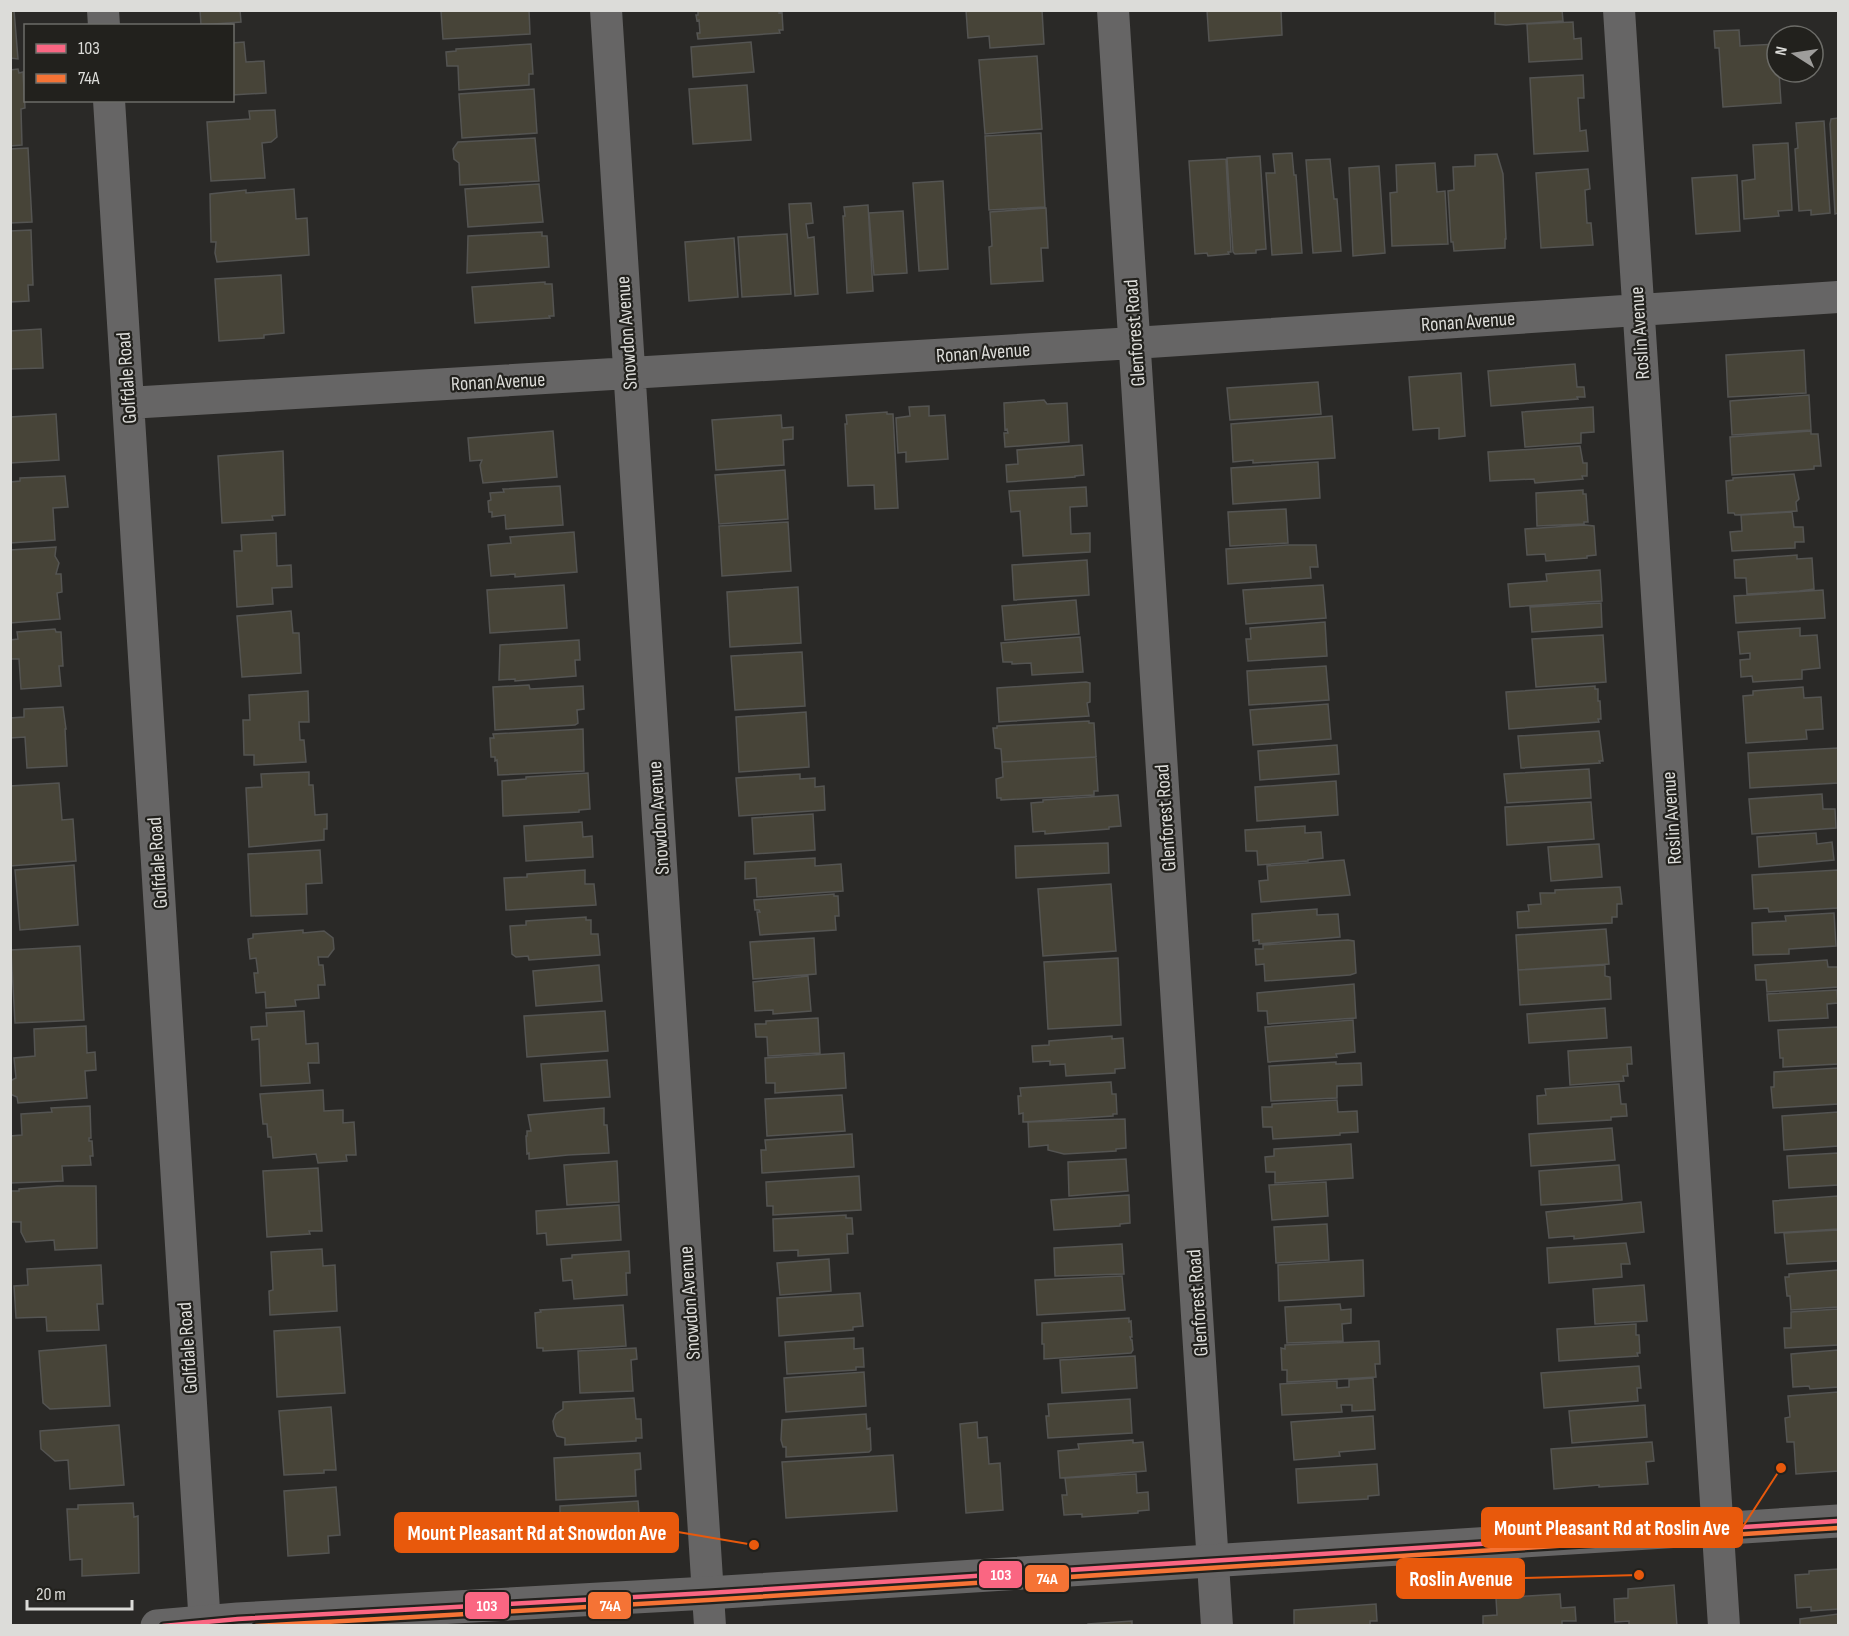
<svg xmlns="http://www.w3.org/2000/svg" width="1849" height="1636" font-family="'Sofia Sans Condensed',sans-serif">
<rect width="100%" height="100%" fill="#2a2927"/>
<path fill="#474438" stroke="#545452" stroke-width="1.5" d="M10 10H14L18 59 10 58Z
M200 10H240L241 22 201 25Z
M529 10 530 34 443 39 441 11Z
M698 10H779V13L782 12 783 30H779L780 33 698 39 697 33H700L699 20 697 21 696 15H698Z
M966 10H1042L1044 44 990 48 989 36 968 38Z
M1207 10H1281L1282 35 1209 41Z
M1562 10 1563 21 1506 25 1495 24V11L1492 10Z
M1573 22 1574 39 1581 38 1582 59 1529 62 1527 24Z
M1739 30 1740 46 1777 44V72H1779L1781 103 1723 107 1719 48H1715L1714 31Z
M244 42 246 62 264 61 266 93 232 95V43Z
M751 42 754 72 693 77 691 47Z
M531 44 533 74H529V85L459 90 458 66H447L446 52 456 51V49Z
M1037 56 1042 129 985 134 979 60Z
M18 69 19 73 23 72 25 108 21 109 22 145 10 146V70Z
M1583 75 1584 98H1578L1580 131 1586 130 1588 151 1534 154 1530 78Z
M747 85 751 140 693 144 689 89Z
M534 89 537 133 462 138 459 94Z
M275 110 277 137 271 142 262 143 265 178 211 181 207 122 250 119 249 111Z
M1838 118V213L1835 214 1830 124 1831 119Z
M1824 121 1830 213 1811 215V210L1799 211 1795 149 1798 148 1796 123Z
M1041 133 1045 207 989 210 985 136Z
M535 138 539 181 460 185 459 163 454 159 453 149 458 142Z
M1788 143 1792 210 1778 211 1779 216 1744 219 1742 181 1755 179 1753 145Z
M28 148 32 222 10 223V149Z
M1292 153 1294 175H1296L1302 253 1272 255 1266 173H1275L1273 154Z
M1497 154 1503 174 1506 239H1505V248L1454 251 1453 242H1451L1448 191 1454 190 1453 167 1475 166V155Z
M1260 156 1266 249 1256 250V253L1235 254 1233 252 1227 158Z
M1226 159 1231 252H1228L1229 254 1208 256 1207 253 1195 254 1189 161Z
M1330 159 1334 199H1337L1341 251 1313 253 1306 160Z
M1435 163 1437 192 1445 191 1448 244 1392 246 1390 193 1397 192 1396 165Z
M1379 166 1385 253 1353 256 1349 168Z
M1588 169 1590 189 1585 190 1587 223H1591L1593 245 1541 248 1536 173Z
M1737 175 1740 231 1696 234 1692 178Z
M943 181 948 269 919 271 913 183Z
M539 184 543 222 468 227 465 189Z
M294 189 296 219 307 218 309 255 217 262 215 253 216 242H211L210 194 246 190V193Z
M811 203 813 223 806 224 808 238 814 237 818 294 795 296 789 204Z
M868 205 873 291 847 293 843 216H845L844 207Z
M1046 208 1048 248H1041L1043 281 991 284 989 247 992 246 990 212Z
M903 211 907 273 874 275 869 213Z
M31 230 33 285H28L29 301 10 302V231Z
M542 232V236H547L549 267 467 273 468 236Z
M787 234 791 294 742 297 738 237Z
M734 238 738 297 689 301 685 242Z
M281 275 284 333 264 335V338L219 341 215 279Z
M545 282V284H552L554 316H549L550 318 475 323 472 287Z
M41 329 43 368 10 369V331Z
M1804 350 1806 393 1728 397 1726 355Z
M1575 364 1577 387H1584L1585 397H1577L1578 399 1491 406 1488 371Z
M1461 373 1465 436 1439 439V428L1413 430 1409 377Z
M1318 382 1321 414 1230 420 1227 388Z
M1809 395 1811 430 1732 435 1730 401Z
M1044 400 1047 404 1067 403 1069 442 1005 447 1004 433H1008L1007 429 1005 430 1004 403Z
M929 406V416L945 415 948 459 906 462V452L898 453 896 418 910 416 909 407Z
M1593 407 1594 432 1581 433V443L1525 447 1522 412Z
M887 412V414H893L898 508 875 509 874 485 848 486 845 424H847L846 415Z
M56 414 59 460 10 463V417Z
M781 415 782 428 793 427V439L783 440 784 465 716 470 712 420Z
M1332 416 1335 458 1253 463V460L1233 462 1231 424Z
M553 431 557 477 483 483 480 465 482 460 470 461 468 438Z
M1811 431V434H1818L1821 466H1814V469L1732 475 1730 437Z
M1082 445 1084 475 1075 476V477L1007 482 1006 465 1018 464 1017 450Z
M1580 446 1583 463H1587V476H1582L1583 479 1535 483 1534 479 1490 481 1488 452Z
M283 451 285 515 272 516 273 520 222 523 218 456Z
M1318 462 1320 498 1233 504 1231 468Z
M785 470 788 519 719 524 715 475Z
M1794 474 1799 499 1796 502 1797 511 1735 515 1734 513H1728L1726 481 1733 480V478Z
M65 476 68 507 53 508 55 540 10 543V482L20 481V478Z
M560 486 563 525 506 529 505 515 492 517V512H489L488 501 491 500 490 493 504 492 503 489Z
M1086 487 1087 506 1070 507 1071 534 1090 533V552L1023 556 1020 511 1011 512 1009 491Z
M1583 490V494H1586L1588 522H1584V524L1537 526 1536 493Z
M1286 509 1288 543 1230 546 1228 512Z
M1792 512 1794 527H1803L1804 542H1795V548L1732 551 1730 532 1742 531 1741 515Z
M788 522 791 571 722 576 719 526Z
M1585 525 1594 526 1596 555 1587 556V558L1546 561 1545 554 1527 555 1525 529Z
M574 532 577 572 515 577V574L491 576 488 545 511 543 510 537Z
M276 533 277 566 291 565 292 587 272 588 273 604 237 607 234 551H242L241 535Z
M1288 545H1316L1318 567H1310L1311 578 1228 584 1226 549Z
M56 547 55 556 59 563 56 574H61L62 592 57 593 60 619 10 623V550Z
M1797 555V559L1812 558 1814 589 1799 591 1747 594 1746 578H1735L1734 560Z
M1087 560 1089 595 1014 600 1012 565Z
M1600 570 1602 601 1510 607 1508 584 1547 581 1546 574Z
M564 585 567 628 490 633 487 590Z
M1323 585 1326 618 1246 624 1243 590Z
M798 587 801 643 730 647 727 592Z
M1823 590 1825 618 1736 623 1734 596Z
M1076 600 1079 634 1005 640 1002 606Z
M1601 603 1602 627 1532 632 1530 607Z
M291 611 293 633H299L301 673 242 677 237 616Z
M1325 622 1327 656 1248 661 1246 639H1251L1250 628Z
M1800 628V636L1817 635 1820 668 1802 670V679L1753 682 1752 676 1741 677 1740 660 1750 659V653L1740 654 1738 632Z
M55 629 56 632H61L63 666H59L61 686 21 689 19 659H10V640L18 639 17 632Z
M1603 635 1606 682 1536 687 1532 639Z
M1080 637 1083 672 1032 675 1031 663 1012 664V662H1003L1001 643Z
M579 640 580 660H575L576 676 515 681V679L499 680 500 645Z
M802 652 805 706 735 710 731 656Z
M1326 666 1329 700 1249 705 1247 671Z
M1086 682 1090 683V702L1087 703 1089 716 999 722 997 688Z
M529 685 530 689 583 686 584 709 577 710 578 723 575 725 495 730 493 687Z
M1595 686V689H1598V701H1600L1601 719H1598L1599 722 1509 729 1506 692Z
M1803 687 1804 698 1821 697 1823 729 1806 730 1807 739 1746 743 1743 696 1753 695V691Z
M308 691 309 722H299L300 740H304L306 762 254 765V755H244L243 720H250L249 695Z
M1328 704 1331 739 1253 745 1250 710Z
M63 707 66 729H65L67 766 27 768 25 737 10 738V718L24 717V709Z
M806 712 809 767 739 772 736 717Z
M1089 721V723H1094L1096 757 1002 762 1001 749 995 748 993 728H997V726Z
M583 729 584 771 498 775 497 760 495 761V757H491L490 738H494L493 734Z
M1599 731 1603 761H1599L1600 763 1521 768 1518 736Z
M1337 745 1339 774 1260 780 1258 751Z
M1838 748V783L1750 788 1748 753Z
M1096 757 1098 791H1094V795L1001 800V798H997L996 779 1003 777 1002 762Z
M1589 769 1591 798 1507 803 1504 774Z
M309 772V785H313L315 815 327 814V829H324V840L249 847 246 788 262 787 261 774Z
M588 773 590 809 579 810V812L503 816 502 781 526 779V777Z
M800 774V779L815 778V787L824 786 825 810 739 816 736 778Z
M1336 781 1338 815 1257 821 1255 787Z
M59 783 62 820 73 819 76 861 10 866V786Z
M1822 794 1823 809H1835L1836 828 1752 834 1749 799Z
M1118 795 1121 826 1109 827V829L1045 834V831L1033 832 1031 803 1043 802V800Z
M1591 802 1594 839 1507 845 1505 807Z
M813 814 815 850 754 854 752 818Z
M582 822 583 837 592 836 593 857 526 861 524 826Z
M1305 826V833L1321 832 1323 858 1308 860V861L1258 865 1257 851H1246L1245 830Z
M1816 833 1817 844 1832 842 1834 860 1759 867 1757 837Z
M1108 843 1109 873 1016 878 1015 846Z
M1599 844 1602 877 1551 881 1548 847Z
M320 850 322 883 306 884 307 914 251 916 248 854Z
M815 858V866L841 864 843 891 757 897 756 878 745 879V862Z
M1344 860 1350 895 1261 902 1259 881 1268 880 1267 866Z
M74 865 78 925 20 930 15 870Z
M585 870V884H594L596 905 506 910 504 878 527 877V874Z
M1838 870V908L1769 912 1768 908 1754 909 1752 875Z
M1111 884 1116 951 1043 956 1038 889Z
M1620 887 1622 904H1617V917H1612V923L1518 928 1517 912 1529 911 1528 905 1541 904 1540 893H1555V890Z
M834 894V896H838L839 916H835L836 930 760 935 757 912H760L759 910H755L754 900Z
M1317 909V915L1338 914 1340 937 1259 944V940L1253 941 1252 914Z
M1834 913 1836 946 1789 949V954L1753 955 1752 923 1786 921 1785 916Z
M586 917V920H591V934H598L600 955 529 960 528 956 516 957 512 954 510 926 526 925V921Z
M1606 929 1609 964 1518 970 1516 935Z
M303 930V933L324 931 333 938 334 949 328 957H318L319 965H323L325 985H318L319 998 295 1000 296 1006 266 1008 265 992 256 993 254 973H258L256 958 250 959 248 939 253 938V934Z
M814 938 816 974 753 979 750 942Z
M1348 940 1354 941 1356 973 1350 975 1265 981 1264 964 1256 965 1255 949H1263V945Z
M80 946 84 1020 15 1023 11 950Z
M1118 958 1121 1025 1048 1029 1044 962Z
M1827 960 1828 967H1838V987L1767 992 1766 980H1756L1755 965Z
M599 965 602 1001 536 1006 533 971Z
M1605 965V976L1610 977 1611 999 1520 1005 1518 970Z
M808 976 811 1011 773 1014V1010L755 1011 753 982Z
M1354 984 1356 1018 1268 1024 1267 1011H1258L1257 993Z
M1837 990 1838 1003 1827 1004 1828 1018 1769 1021 1767 994Z
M1605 1008 1607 1038 1529 1043 1527 1014Z
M304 1011 306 1044 318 1043 319 1063H308L310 1083 261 1086 259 1039 252 1040 251 1027 267 1026 266 1013Z
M605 1011 608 1051 527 1057 524 1016Z
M818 1018 820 1053 768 1056 767 1037H756L755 1024H766V1021Z
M1353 1020 1355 1052 1336 1054 1337 1057 1268 1062 1265 1027Z
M86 1026 87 1053 95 1052 96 1070 85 1071 87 1098 18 1103 17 1097 10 1094V1081L16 1078 14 1058 35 1056 34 1029Z
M1838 1027V1064L1783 1067V1058H1780L1778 1030Z
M1112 1036V1039L1123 1038 1125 1068 1115 1069V1073L1066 1076 1065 1064 1050 1065V1061L1033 1062 1032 1046 1049 1045V1041Z
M1631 1047 1632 1064H1627L1628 1076H1623L1624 1081 1570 1085 1568 1051Z
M844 1053 846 1088 775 1093V1083H766L765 1058Z
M607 1060 610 1097 544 1101 541 1064Z
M1336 1062V1064L1361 1063 1362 1085 1337 1086V1098L1271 1101 1269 1066Z
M1838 1068V1104L1773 1108 1771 1087H1774V1072Z
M1111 1082 1112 1094H1116L1117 1114H1113V1116L1023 1122V1113L1019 1114 1018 1096H1021L1020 1088Z
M1619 1084 1621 1104H1626L1627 1116 1611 1117V1120L1538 1124 1537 1096 1546 1095 1545 1089Z
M323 1090 324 1111 343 1110V1123L354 1122 356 1155H346L347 1161 318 1163 316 1154 273 1158 271 1137H268L267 1124H263L260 1094Z
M842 1095 845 1131 767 1136 765 1099Z
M1337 1100 1338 1112 1357 1111 1358 1132 1340 1133V1135L1273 1139 1272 1127H1263L1262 1107H1272V1104Z
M90 1106 91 1138H89V1141H92L93 1156H90L91 1165 62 1166 63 1181 10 1183V1136L22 1135 21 1114 52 1112 51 1108Z
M604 1108V1125H607L609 1153 568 1155 529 1159V1153L527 1154 526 1136H527V1131H531L528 1115Z
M1838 1112V1146L1784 1150 1782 1116Z
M1125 1119 1126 1148 1116 1149V1151L1064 1154 1048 1150V1145L1029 1147 1028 1122Z
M1612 1128 1615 1160 1531 1166 1529 1134Z
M852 1134 854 1167 762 1173 761 1150H766L765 1140Z
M1351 1144 1353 1178 1275 1183V1172H1266L1265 1157 1274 1156V1149Z
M1838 1153V1185L1789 1188 1787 1156Z
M1126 1159 1128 1191 1069 1196 1068 1162Z
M617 1161 619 1202 567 1205 564 1165Z
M1619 1165 1622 1200 1541 1205 1539 1171Z
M318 1168 322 1231H309L310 1234 267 1237 263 1171Z
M859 1176 861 1210 773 1215V1206H767L766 1182Z
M1326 1182 1328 1216 1272 1220 1269 1185Z
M57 1186H96L97 1248 55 1250 54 1240 26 1242 21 1232V1222H10V1191H19V1189Z
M1129 1195 1130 1223 1120 1224V1226L1054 1230 1051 1200Z
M1838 1196V1229L1775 1233 1773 1201Z
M1641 1202 1644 1232 1574 1239V1236L1549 1238 1546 1212Z
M619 1205 621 1240 547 1245 546 1233 537 1234 536 1211Z
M846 1215V1218H852L853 1234H847L848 1253 798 1256V1250L774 1251 773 1219Z
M1327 1224 1329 1260 1276 1263 1274 1227Z
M1838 1230V1261L1787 1264 1784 1233Z
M1626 1243 1630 1264H1621L1622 1277 1549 1283 1547 1248Z
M1122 1244 1124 1274 1055 1276 1054 1248Z
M322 1249 323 1266 335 1265 337 1311 270 1315 269 1291 273 1290 271 1252Z
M629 1251 630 1273H626L627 1295 574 1299 572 1280 563 1281 561 1259 572 1258V1255Z
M829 1259 831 1291 780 1295 777 1263Z
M1363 1260 1364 1296 1279 1301 1278 1265Z
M101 1265 103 1304H97L99 1330 47 1331 46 1317 16 1318 14 1286 28 1285 27 1269Z
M1838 1270V1307L1791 1310 1790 1296H1787L1785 1277H1789V1274Z
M1122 1276 1125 1310 1037 1315 1035 1280Z
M1644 1285 1647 1321 1595 1324 1593 1289Z
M860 1293 863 1326 853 1327V1330L779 1336 777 1298Z
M1340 1304 1341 1310 1351 1309V1323L1342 1324 1343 1341 1287 1343 1285 1307Z
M623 1305 626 1346 543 1351V1348H537L535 1313 541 1312 540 1310Z
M1838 1309V1345L1785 1348 1784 1328H1791V1312Z
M1129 1318V1322L1131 1321 1132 1337H1130L1131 1340H1132L1133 1350 1131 1353 1044 1359V1344H1042V1323Z
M1636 1324V1335H1639L1640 1353H1637L1638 1356 1559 1361 1557 1329Z
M340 1327 345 1393 277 1397 274 1331Z
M854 1338V1349L863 1348 864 1367H856V1370L787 1374 785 1342Z
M1379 1341 1380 1364H1375L1376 1377 1287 1382V1370H1282L1281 1348 1285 1349V1345Z
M106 1345 110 1406 50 1409 43 1403 39 1351Z
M636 1348 637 1359 631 1360 633 1391 580 1393 578 1351Z
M1838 1350V1387L1810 1389 1809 1386 1793 1387 1791 1354Z
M1135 1356 1137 1388 1062 1393 1060 1360Z
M1639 1366 1641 1388H1637L1638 1401 1544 1408 1541 1373Z
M864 1372 866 1406 786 1412 784 1378Z
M1373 1378 1375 1410 1352 1411V1405H1341L1342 1412 1282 1415 1280 1384 1337 1381V1388L1349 1387V1380Z
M1838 1392V1471L1796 1474 1794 1442H1787L1785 1418 1790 1417 1788 1396Z
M634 1398 636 1419H641L642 1438H636V1441L565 1445V1438L557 1436 554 1430 553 1421 556 1414 563 1409V1402Z
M1130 1399 1132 1433 1048 1438 1046 1416H1049L1048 1404Z
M1645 1405 1647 1437 1572 1443 1569 1411Z
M331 1407 336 1470H324V1473L284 1475 279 1411Z
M866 1414 867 1429 870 1428 871 1450 869 1452 786 1457V1447H783L781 1440 782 1420Z
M1373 1416 1375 1449 1339 1452 1340 1456 1294 1460 1291 1422Z
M977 1422 978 1438 987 1437 989 1464 1000 1463 1003 1510 966 1513 960 1424Z
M119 1425 124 1485 70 1489 68 1460 55 1461 41 1449 40 1431Z
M1133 1440V1443L1143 1442 1146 1471 1060 1478 1058 1451 1079 1449 1078 1444Z
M1652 1442 1654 1461 1646 1462 1648 1484 1599 1487V1485L1554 1489 1551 1449Z
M640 1453 641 1469 635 1470 636 1496 556 1500 554 1458Z
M893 1455 897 1511 786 1518 782 1462Z
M1377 1464 1379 1495 1368 1496V1499L1298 1503 1296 1469Z
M1136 1474 1137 1493 1148 1492 1149 1510 1138 1511V1513L1082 1517V1514L1064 1515 1062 1495H1067L1065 1478Z
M336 1487 340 1535 328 1536 329 1553 288 1556 284 1491Z
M638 1501 641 1540 555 1544V1539H551L547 1532 549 1519H554V1514H560V1506Z
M133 1503 134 1517 138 1516 139 1573 82 1576V1559L70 1560 67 1509H78V1505Z
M1838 1569V1609L1811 1611V1607L1797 1608 1795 1575 1809 1574V1571Z
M1674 1585 1677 1626H1629V1621L1615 1622 1614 1599 1628 1598V1589Z
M1560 1594 1561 1608 1575 1607 1576 1621H1562V1626H1483V1616L1497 1615 1496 1598Z
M1376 1604 1377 1621H1370V1626H1294V1610Z
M1838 1614V1626H1800V1619Z
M1132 1621V1626H1088V1624Z"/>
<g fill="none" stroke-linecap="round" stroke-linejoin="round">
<path stroke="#666565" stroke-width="32" d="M103 10 104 26
M606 10 710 1626
M1113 10 1217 1626
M1619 10 1724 1626
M109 100 205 1626
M128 403 1134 343 1838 297"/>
<path stroke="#666565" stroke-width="33" d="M157 1626 238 1619 708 1593 1838 1521"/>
<g stroke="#22211d" stroke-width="9">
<path id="bus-1" d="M163 1626 238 1619 708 1593 1838 1521"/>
</g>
<g stroke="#22211d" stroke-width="9">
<path id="bus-2" d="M256 1626 708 1600 1838 1528"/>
</g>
<use href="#bus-1" stroke="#fa6682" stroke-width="4.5"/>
<use href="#bus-2" stroke="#f57335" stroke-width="4.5"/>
</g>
<g text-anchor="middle" stroke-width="4.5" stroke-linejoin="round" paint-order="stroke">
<g font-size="20" fill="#dcdcd9" stroke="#22211d">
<text transform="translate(1468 321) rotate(-4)" y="7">Ronan Avenue</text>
<text transform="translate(626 333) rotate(-94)" y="7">Snowdon Avenue</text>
<text transform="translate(1134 333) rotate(-94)" y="7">Glenforest Road</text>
<text transform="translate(1639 333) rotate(-94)" y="7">Roslin Avenue</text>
<text transform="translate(983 352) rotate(-4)" y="7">Ronan Avenue</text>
<text transform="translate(126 378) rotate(-94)" y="7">Golfdale Road</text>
<text transform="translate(498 381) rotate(-3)" y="7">Ronan Avenue</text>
<text transform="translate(658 818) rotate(-94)" y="7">Snowdon Avenue</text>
<text transform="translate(1165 818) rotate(-94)" y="7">Glenforest Road</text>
<text transform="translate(1671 818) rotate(-94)" y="7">Roslin Avenue</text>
<text transform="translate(157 863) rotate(-94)" y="7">Golfdale Road</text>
<text transform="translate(689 1303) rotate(-94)" y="7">Snowdon Avenue</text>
<text transform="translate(1197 1303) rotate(-94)" y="7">Glenforest Road</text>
<text transform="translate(187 1348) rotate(-94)" y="7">Golfdale Road</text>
</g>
</g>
<path fill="none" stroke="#e8590c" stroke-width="2" d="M1781 1468L1742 1528M754 1545L678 1532M1639 1575L1524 1578"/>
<g fill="#e8590c" stroke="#22211d" stroke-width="2">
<circle cx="1781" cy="1468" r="6"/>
<circle cx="754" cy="1545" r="6"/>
<circle cx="1639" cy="1575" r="6"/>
</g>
<g fill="#e8590c" stroke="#e8590c" stroke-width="2">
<rect x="1482" y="1508" width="260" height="39" rx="6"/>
<rect x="395" y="1513" width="283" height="39" rx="6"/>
<rect x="1397" y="1559" width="127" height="39" rx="6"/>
</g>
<g font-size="21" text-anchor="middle" font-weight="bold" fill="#fff">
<text x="1612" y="1535">Mount Pleasant Rd at Roslin Ave</text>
<text x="537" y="1540">Mount Pleasant Rd at Snowdon Ave</text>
<text x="1461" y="1586">Roslin Avenue</text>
</g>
<g stroke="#22211d" stroke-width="2">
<rect x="978" y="1560" width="45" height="29" rx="6" fill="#fa6682"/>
<rect x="1024" y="1564" width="46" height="29" rx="6" fill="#f57335"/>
<rect x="464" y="1591" width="46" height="29" rx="6" fill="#fa6682"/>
<rect x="587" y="1591" width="45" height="29" rx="6" fill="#f57335"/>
</g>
<g font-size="16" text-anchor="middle" font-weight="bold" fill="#fff">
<text x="1001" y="1580">103</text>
<text x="1047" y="1584">74A</text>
<text x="487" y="1611">103</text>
<text x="610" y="1611">74A</text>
</g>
<rect width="1849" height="1636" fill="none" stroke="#dcdcd9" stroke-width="24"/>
<rect x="24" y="24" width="210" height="78" fill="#22211d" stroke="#6c6c68" stroke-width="1.5"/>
<rect x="36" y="44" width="30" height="9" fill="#fa6682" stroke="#6c6c68" stroke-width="1.5"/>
<text x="78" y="54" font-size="18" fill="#dcdcd9">103</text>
<rect x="36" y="74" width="30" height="9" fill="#f57335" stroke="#6c6c68" stroke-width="1.5"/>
<text x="78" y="84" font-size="18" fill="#dcdcd9">74A</text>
<g transform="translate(1795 54) rotate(282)"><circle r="28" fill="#22211d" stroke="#6c6c68" stroke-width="1.5"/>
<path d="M0-4.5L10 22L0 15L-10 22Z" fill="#9e9d9b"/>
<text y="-9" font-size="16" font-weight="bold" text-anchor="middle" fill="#dcdcd9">N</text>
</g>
<path d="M27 1600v9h105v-9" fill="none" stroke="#dcdcd9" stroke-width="3"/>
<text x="36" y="1600" font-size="18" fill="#dcdcd9" stroke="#22211d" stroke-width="4.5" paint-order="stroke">20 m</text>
</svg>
